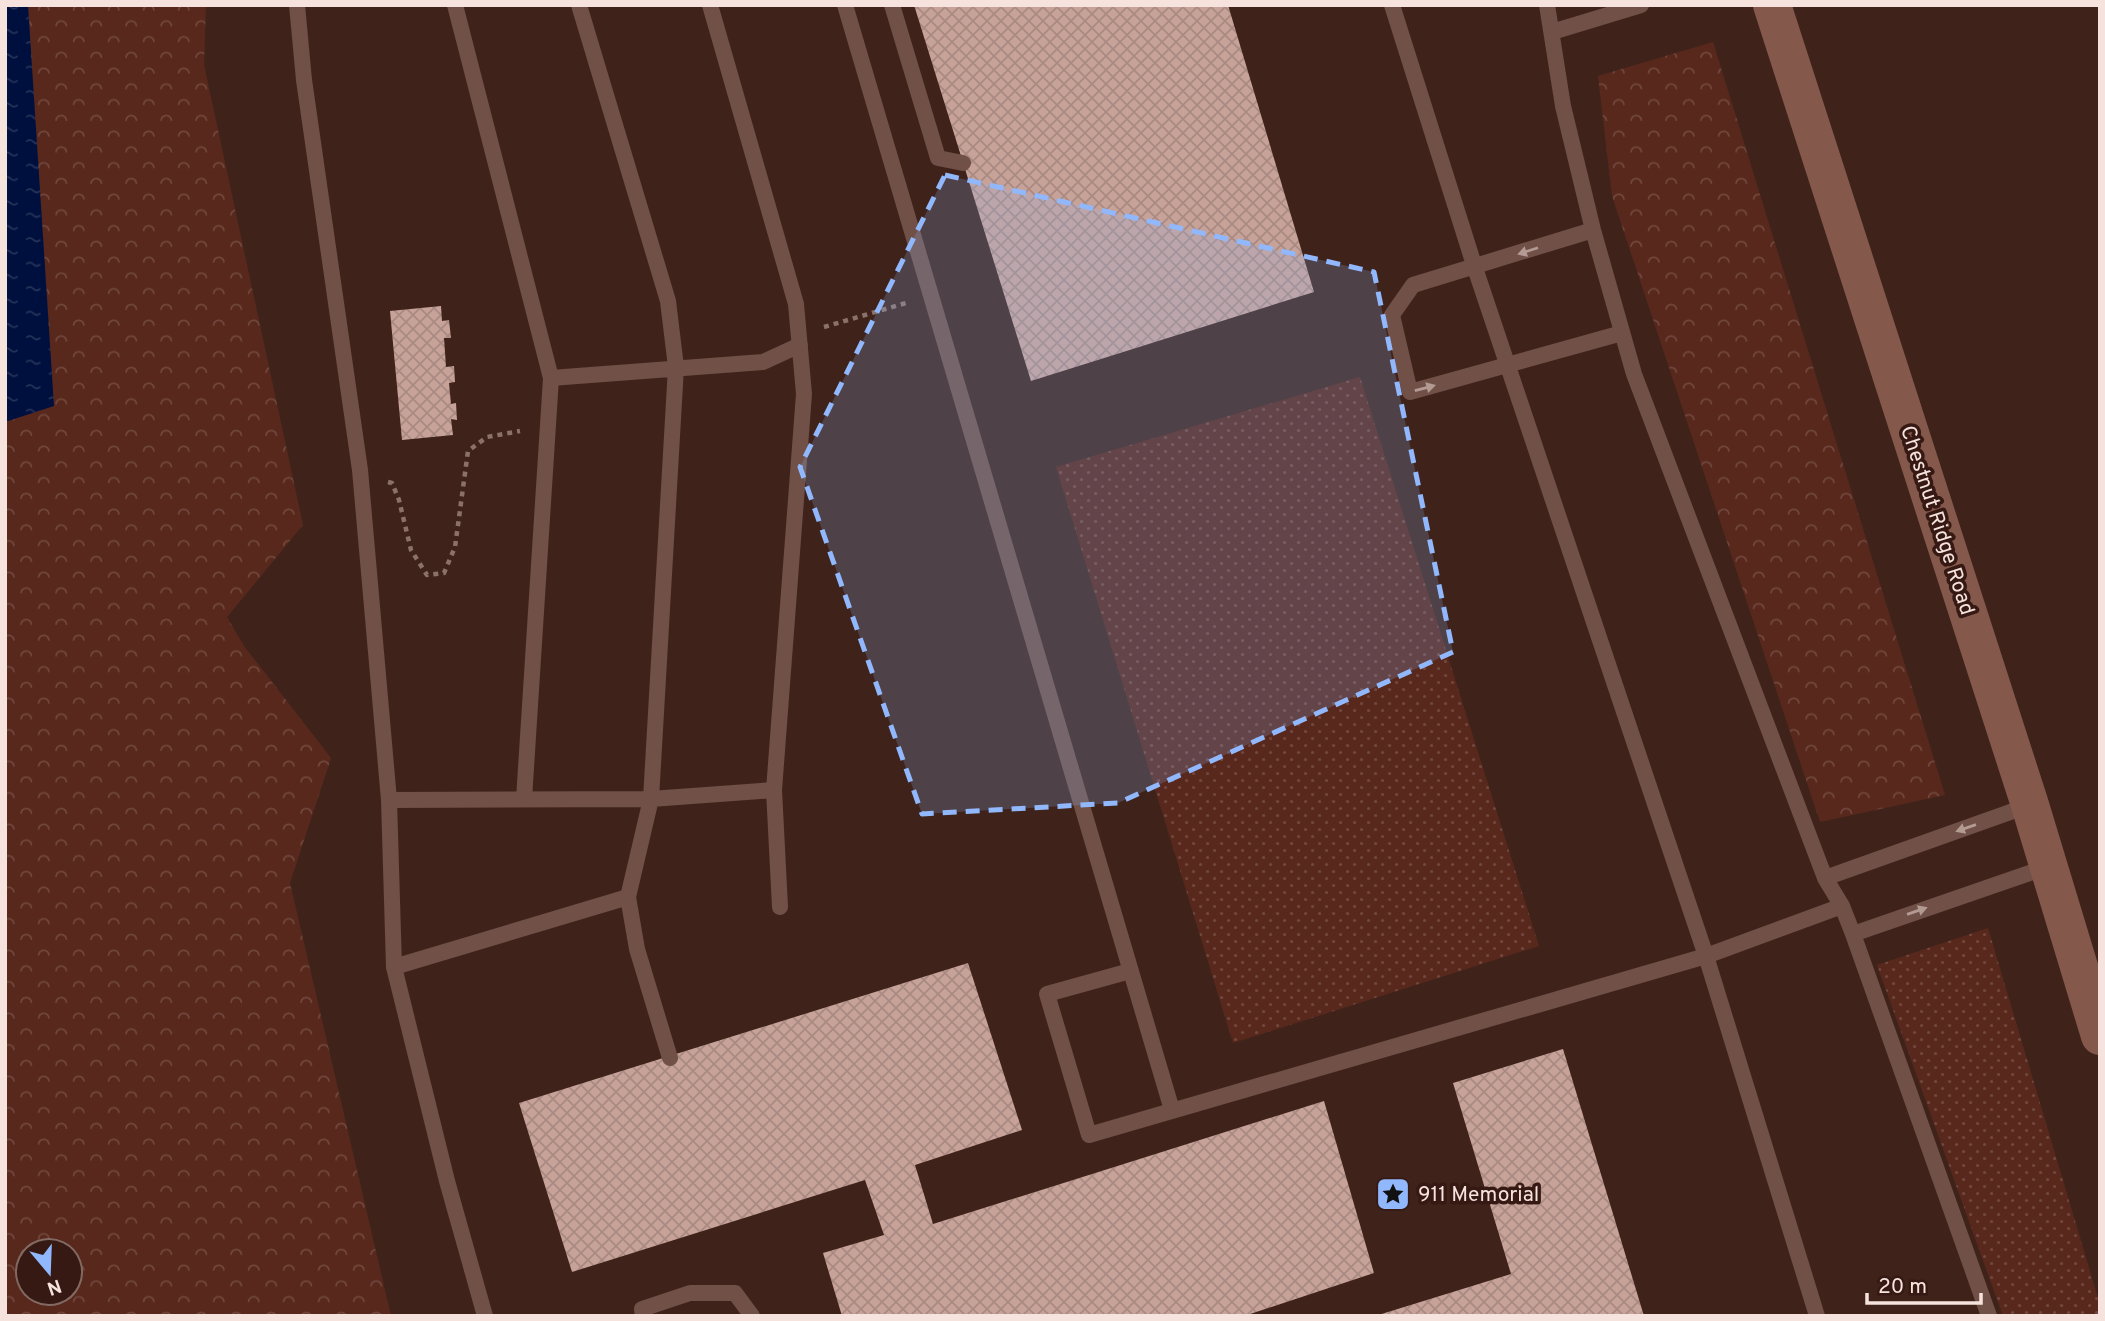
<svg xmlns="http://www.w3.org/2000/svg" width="2105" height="1321" font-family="Overpass,sans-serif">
<defs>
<pattern id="green-dots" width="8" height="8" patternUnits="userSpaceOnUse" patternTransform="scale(1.75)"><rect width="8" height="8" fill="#58281c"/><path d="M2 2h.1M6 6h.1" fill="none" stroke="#71473d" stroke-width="1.8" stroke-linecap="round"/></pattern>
<pattern id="forest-crowns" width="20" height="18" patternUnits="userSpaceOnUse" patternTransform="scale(1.75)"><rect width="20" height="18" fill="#58281c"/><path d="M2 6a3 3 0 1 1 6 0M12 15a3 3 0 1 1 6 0" fill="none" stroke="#71473d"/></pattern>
<pattern id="water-ripples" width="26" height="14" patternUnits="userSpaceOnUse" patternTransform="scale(1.75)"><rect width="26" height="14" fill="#00103e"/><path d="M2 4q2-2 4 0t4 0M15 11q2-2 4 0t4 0" fill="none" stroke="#263359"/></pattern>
<pattern id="building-cross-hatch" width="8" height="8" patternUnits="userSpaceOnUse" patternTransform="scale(1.75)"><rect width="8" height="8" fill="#c7a298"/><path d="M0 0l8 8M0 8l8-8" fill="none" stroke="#a88a82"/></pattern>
</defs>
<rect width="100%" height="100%" fill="#3f231b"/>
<path fill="url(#green-dots)" d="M1360 377 1539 946 1233 1043 1056 467Z
M1988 928 2100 1305V1316H2003L1877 965Z"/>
<path fill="url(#forest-crowns)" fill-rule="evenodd" d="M5 5H206L204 65 303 525 227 617 244 646 331 758 290 883 391 1316H5ZM28 1251H70V1293H28Z
M1713 42 1945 795 1820 822 1612 196 1598 76Z"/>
<path fill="url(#water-ripples)" d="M5 5H28L54 406 5 422Z"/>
<path fill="url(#building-cross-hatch)" d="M914 5H1228L1314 292 1031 381Z
M441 306 442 321 449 320 451 338H444L446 367 454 366 455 382 449 383 451 404 456 403 457 420 451 419 453 435 402 440 390 311Z
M968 963 1022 1130 915 1165 933 1224 1324 1101 1374 1273 1244 1316H842L823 1253 884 1235 865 1180 572 1272 519 1103Z
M1563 1049 1644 1316H1375L1511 1274 1453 1083Z"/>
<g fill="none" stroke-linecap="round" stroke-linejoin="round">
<path stroke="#8a726b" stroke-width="4.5" stroke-dasharray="5 5" stroke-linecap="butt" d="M824 327 906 303
M388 482 392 483 399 500 411 550 427 575 444 573 455 547 468 451 487 437 520 431"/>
<path stroke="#705047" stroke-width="16" d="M297 5 304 80 360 470 389 800 394 967 447 1181 485 1316
M455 5 551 378 524 799
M579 5 668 301 676 367 651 799 628 897 637 949 670 1058
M710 5 796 304 804 394 774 790 780 907
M845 5 1172 1110
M892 5 938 158 963 163
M1392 5 1475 268 1706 956 1817 1316
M1547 5 1563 106 1593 230 1634 374 1825 878 1842 906 1853 934 1989 1316
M1552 32 1641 5
M1593 230 1413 285 1392 315 1410 392 1622 333
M551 378 763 362 800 345
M389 800 651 799 774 790
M1825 878 2030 805
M1853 934 2047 867
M394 967 628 897
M1130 971 1047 994 1089 1135 1706 956 1842 906
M643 1316 642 1309 690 1293H735L752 1316"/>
<path stroke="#85584c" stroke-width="38" d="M1772 5 2030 805 2100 1036"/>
</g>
<defs><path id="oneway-solid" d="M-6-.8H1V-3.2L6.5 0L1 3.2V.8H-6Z" transform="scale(1.75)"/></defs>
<g fill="#b39a92">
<use href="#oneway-solid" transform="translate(1528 251) rotate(162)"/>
<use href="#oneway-solid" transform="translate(1425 388) rotate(-15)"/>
<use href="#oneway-solid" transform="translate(1966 828) rotate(161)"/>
<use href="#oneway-solid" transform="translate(1917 911) rotate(-19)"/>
</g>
<path fill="#91b8fd" fill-opacity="0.2" stroke="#91b8fd" stroke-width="5" stroke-dasharray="14 9" stroke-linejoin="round" d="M945 175 1374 272 1453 652 1118 803 922 814 800 467Z"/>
<defs>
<g id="sight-square" transform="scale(1.75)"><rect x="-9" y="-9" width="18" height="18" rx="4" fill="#91b8fd" stroke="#351912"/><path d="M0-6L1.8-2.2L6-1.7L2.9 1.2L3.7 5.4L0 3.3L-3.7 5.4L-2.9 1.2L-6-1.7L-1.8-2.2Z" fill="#111"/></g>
</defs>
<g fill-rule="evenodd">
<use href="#sight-square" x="1393" y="1194"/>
</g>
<g text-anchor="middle" stroke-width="7" stroke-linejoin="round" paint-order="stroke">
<g font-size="21" fill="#f6e3dd" stroke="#351912">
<text transform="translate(1938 520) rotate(72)" y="7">Chestnut Ridge Road</text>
</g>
<g font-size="21" fill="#f6e3dd" stroke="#351912" text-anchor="start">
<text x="1418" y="1201">911 Memorial</text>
</g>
</g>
<rect width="2105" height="1321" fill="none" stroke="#f6e3dd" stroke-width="14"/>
<g transform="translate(49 1272) rotate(161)"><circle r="33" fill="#351912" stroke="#826a63" stroke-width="2"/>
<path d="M0-5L12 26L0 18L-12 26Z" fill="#91b8fd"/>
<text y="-10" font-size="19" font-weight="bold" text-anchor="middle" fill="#f6e3dd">N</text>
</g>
<path d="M1867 1293v10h114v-10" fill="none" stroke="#f6e3dd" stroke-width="3.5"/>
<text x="1878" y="1293" font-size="21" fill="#f6e3dd" stroke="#351912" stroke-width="5" paint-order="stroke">20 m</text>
</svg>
